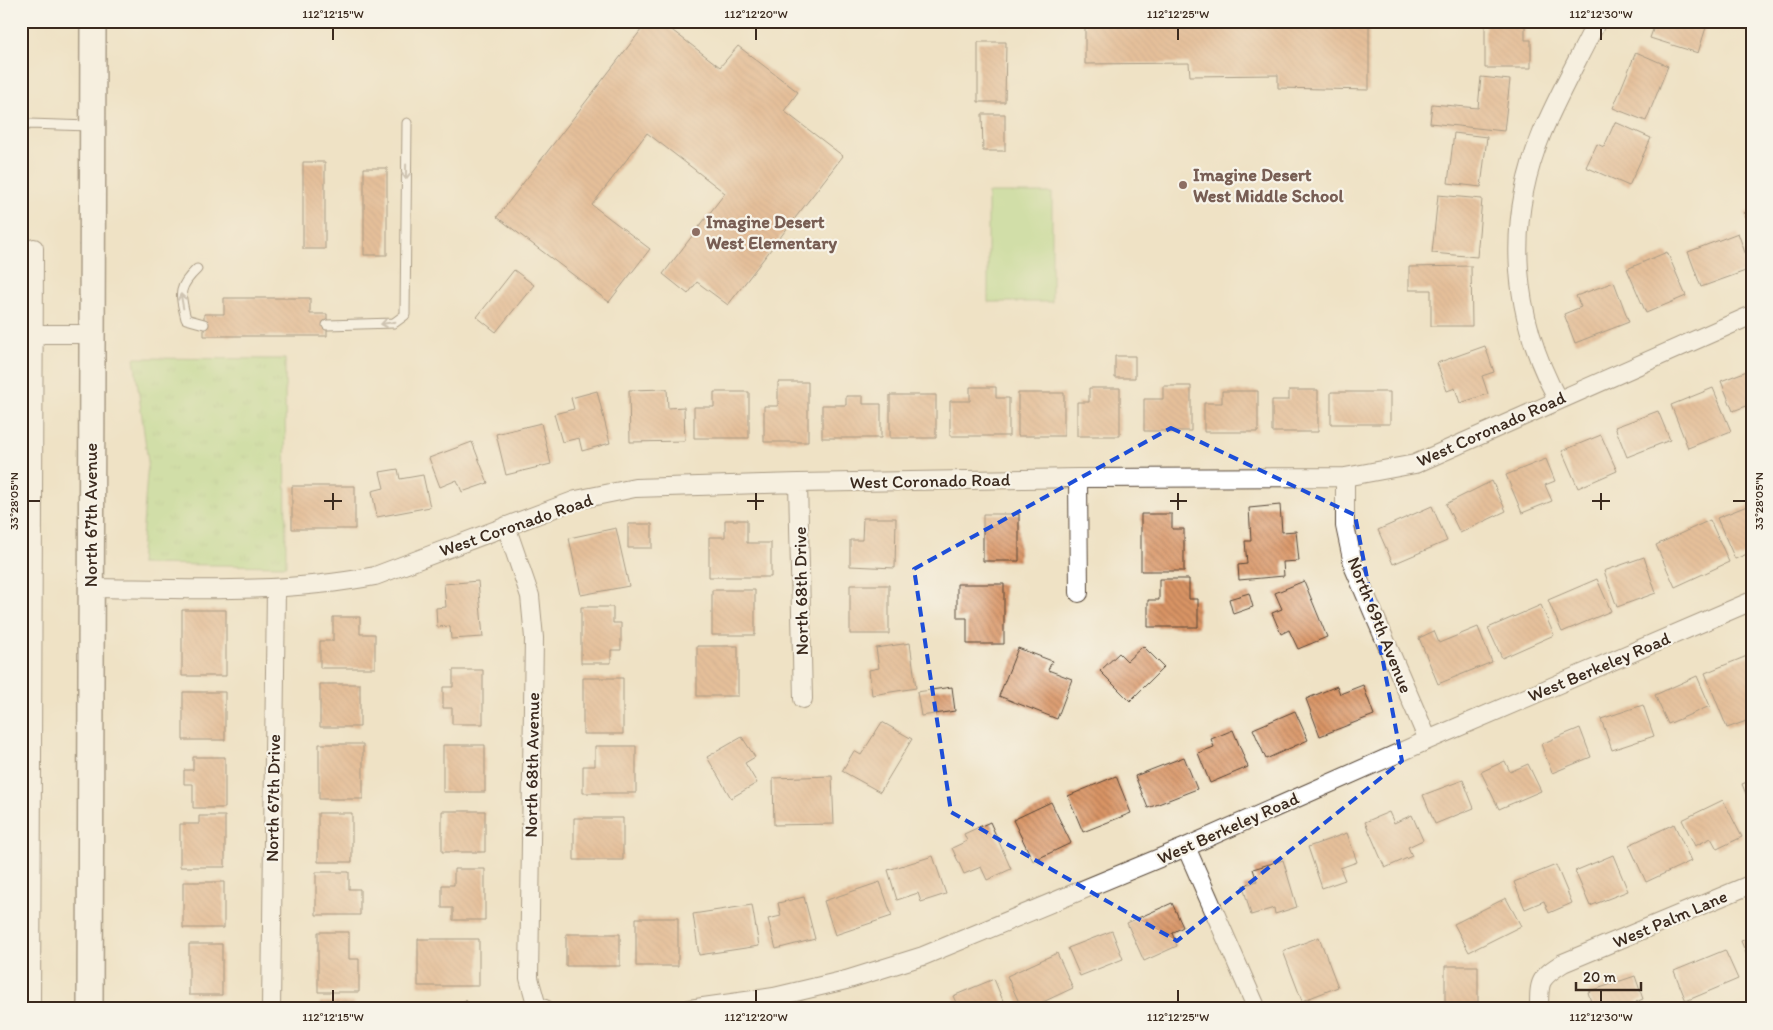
<svg xmlns="http://www.w3.org/2000/svg" width="1773" height="1030" font-family="Itim,sans-serif">
<defs>
<pattern id="grass-tufts" width="24" height="20" patternUnits="userSpaceOnUse" patternTransform="scale(1.25)"><rect width="24" height="20" fill="#aeda85"/><path d="M3 7l-1-3M5 7V3M7 7l1-3M15 17l-1-3M17 17v-4M19 17l1-3" fill="none" stroke="#97bb72"/></pattern>
<pattern id="building-back-hatch" width="6" height="6" patternUnits="userSpaceOnUse" patternTransform="scale(1.25)"><rect width="6" height="6" fill="#d99465"/><path d="M-1 5l2 2M0 0l6 6M5-1l2 2" fill="none" stroke="#b17953"/></pattern>
</defs>
<rect width="100%" height="100%" fill="#f7f3e8"/>
<filter id="ink" filterUnits="userSpaceOnUse"><feTurbulence type="fractalNoise" baseFrequency=".02" numOctaves="2"/><feDisplacementMap in="SourceGraphic" scale="10" xChannelSelector="R" yChannelSelector="G"/><feConvolveMatrix kernelMatrix="1 2 1 2 8 2 1 2 1" color-interpolation-filters="sRGB"/></filter>
<filter id="wash" filterUnits="userSpaceOnUse"><feTurbulence type="fractalNoise" baseFrequency=".0096" numOctaves="4" result="noise"/><feDisplacementMap in="SourceGraphic" scale="20" xChannelSelector="R" yChannelSelector="G"/><feGaussianBlur stdDeviation="1.12" result="paint"/><feColorMatrix in="noise" values="0 0 0 0 0 0 0 0 0 0 0 0 0 0 0 0 0 1.4 0 .05"/><feComposite in="paint" operator="in"/></filter>
<g filter="url(#wash)">
<rect width="100%" height="100%" fill="#efe2c5"/>
<path fill="url(#grass-tufts)" stroke="#748252" d="M134 358 285 359 286 566 140 564 148 462Z"/>
<path fill="#aeda85" stroke="#748252" d="M988 193H1052V302H988Z"/>
<g id="blocks">
<path fill="url(#building-back-hatch)" d="M648 21H660L720 67 738 46 798 92 784 111 843 156 728 305 697 282 688 294 663 274 725 193 647 133 592 205 650 249 609 302 497 217Z
M1085 21H1369V90L1278 88V75L1190 76 1189 63 1085 64Z
M1485 21H1525V40H1531V68H1485Z
M1656 21H1708L1698 53 1650 38Z
M978 42H1006L1005 102H978Z
M1636 52 1668 66 1646 121 1613 108Z
M1481 77 1510 80 1504 131 1430 123 1432 104 1478 108Z
M982 114H1005V151H983Z
M1615 122 1651 138 1629 186 1586 167 1597 144 1604 147Z
M1454 133 1487 137 1481 187 1448 183Z
M303 162H325V249H303Z
M364 168H387V255H364Z
M1438 195 1482 199 1477 257 1432 253Z
M1752 210V233L1744 213Z
M1738 233 1751 269 1701 287 1688 252Z
M1667 252 1686 296 1646 313 1627 269Z
M1471 266 1472 326H1431V290H1409V267Z
M514 270 534 285 496 332 477 317Z
M1614 282 1629 322 1575 343 1564 314 1581 307 1576 296Z
M224 298H310V314H327V336H204V314H224Z
M1485 346 1494 372 1482 376 1488 394 1460 403 1455 388 1447 391 1437 363Z
M1115 356H1135V378H1115Z
M1752 369V404L1733 411 1721 381Z
M778 382H808V442H764V406H778Z
M1163 386H1191V431H1144V399H1163Z
M970 387H996V398H1009V436H950V401H970Z
M1089 388H1120V436H1077V402H1089Z
M1713 388 1731 431 1688 448 1671 405Z
M667 389 668 408 684 407 685 441 630 442 629 390Z
M1289 390H1318V432H1272V400H1289Z
M597 391 610 443 582 451 579 438 562 442 554 414 574 409 571 398Z
M1222 391H1258V432H1204V403H1222Z
M714 392H749V438H694V407H714Z
M1331 392H1390V424H1331Z
M1018 393H1064V436H1018Z
M890 395H936V438H890Z
M846 396H863V404H881V438H822V405H846Z
M1658 411 1670 440 1627 457 1615 427Z
M541 423 551 464 506 475 496 434Z
M1601 435 1617 471 1578 488 1562 451Z
M472 442 488 483 462 492 457 480 440 487 429 458Z
M1546 459 1555 481 1545 485 1552 501 1522 513 1506 475Z
M398 469 400 479 423 475 430 507 377 517 372 491 384 488 380 472Z
M1492 481 1506 511 1460 533 1446 504Z
M292 486H355V529H292Z
M1752 504V552L1735 559 1717 518Z
M1280 505 1282 532 1296 531 1299 561 1283 562 1284 576 1239 580 1238 565 1247 564 1245 541H1251L1249 508Z
M1432 506 1447 541 1393 564 1378 530Z
M983 514H1019V561H983Z
M1141 514H1172V529H1184V571H1141Z
M863 518H896L895 568 850 566V540H862Z
M725 520H747V543H771V577H709V537H725Z
M1710 520 1729 562 1675 587 1656 545Z
M628 524H652V548H628Z
M616 528 629 586 581 595 569 538Z
M1644 557 1656 593 1617 607 1604 571Z
M1159 579H1189V599H1198V627H1148V600H1159Z
M1597 579 1611 611 1562 632 1548 600Z
M478 581 483 637 451 639 450 626 437 627 436 608 446 607 444 584Z
M1304 581 1327 637 1298 649 1289 630 1281 634 1272 613 1282 609 1275 593Z
M957 584H1004V644H967V618H957Z
M850 585H889V634H850Z
M712 590H755V635H712Z
M1249 593 1253 607 1233 614 1229 599Z
M1541 605 1554 635 1502 658 1488 628Z
M581 607H613V623H621V650H611V663H581Z
M182 610H226V676H182Z
M333 617H360V634H375V668H320V641H333Z
M1478 627 1492 662 1438 684 1419 638 1434 631 1439 643Z
M910 643 916 688 872 695 869 670 879 668 876 648Z
M697 646H738V696H697Z
M1143 646 1164 667 1130 701 1100 671 1119 653 1127 661Z
M1018 648 1052 661 1048 670 1072 679 1057 719 999 696Z
M1752 654V719L1727 728 1705 673Z
M453 670H483V724H452V708H443V687H453Z
M1697 676 1710 706 1668 724 1655 695Z
M583 678H623V734H583Z
M320 684H360V727H320Z
M1363 685 1374 715 1320 736 1306 699 1337 686 1340 694Z
M952 687 955 711 921 716 917 692Z
M183 692H225V740H183Z
M1643 705 1654 736 1612 750 1601 719Z
M1295 711 1308 740 1266 759 1253 729Z
M882 722 912 739 880 792 842 771 854 751 861 755Z
M1580 728 1591 757 1552 773 1541 744Z
M1233 730 1248 767 1210 783 1198 753 1214 747 1211 739Z
M742 737 755 757 745 763 757 783 731 798 707 757Z
M319 744H363V799H319Z
M443 745H485V792H443Z
M595 746H636V793H583V766H595Z
M193 757H225V808H193V784H184V770H193Z
M1184 757 1197 789 1148 808 1135 776Z
M1505 761 1510 772 1528 764 1541 791 1499 809 1481 772Z
M832 776 834 824 774 825 773 778Z
M1116 776 1131 813 1083 832 1068 796Z
M1463 780 1474 808 1435 824 1423 795Z
M1752 780V809L1742 784Z
M1723 800 1742 837 1717 849 1711 838 1695 846 1682 820Z
M1051 802 1071 843 1033 861 1013 820Z
M442 811H485V852H442Z
M1389 812 1394 823 1412 815 1423 840 1408 847 1412 856 1385 868 1365 822Z
M318 813H352V862H318Z
M199 816H225V867H180V824H199Z
M574 818H623V860H574Z
M990 822 1011 869 987 880 981 867 964 874 952 848 967 841 964 834Z
M1674 824 1691 861 1646 882 1629 845Z
M1347 833 1357 862 1340 868 1345 880 1322 888 1308 847Z
M1613 855 1628 891 1590 906 1575 871Z
M933 856 946 894 921 902 918 893 897 900 888 870Z
M1283 860 1297 907 1275 914 1274 908 1251 915 1243 886 1257 881 1253 869Z
M1556 865 1572 903 1549 913 1544 901 1525 909 1514 882Z
M454 869H485V920H453V908H442V885H454Z
M316 872H349V889H360V915H316Z
M183 882H224V928H183Z
M880 882 892 916 835 935 824 901Z
M804 897 815 939 776 949 768 919 781 916 778 903Z
M1506 898 1521 926 1469 952 1454 924Z
M1172 903 1183 927 1172 933 1177 946 1144 961 1127 923Z
M752 905 759 946 699 955 693 914Z
M636 918H678V966H636Z
M1112 931 1123 959 1080 976 1068 948Z
M318 932H349V959H359V992H318Z
M566 934H620V966H566Z
M1319 937 1338 987 1302 1001 1283 951Z
M1752 937V968L1741 941Z
M418 939H479V986H418Z
M189 944H222V995H189Z
M1725 950 1738 979 1686 1001 1674 971Z
M1057 953 1073 988 1028 1009H1022L1007 976Z
M1445 966H1478V1009H1445Z
M1635 976 1643 999 1636 1002 1638 1009H1593L1588 992Z
M994 979 1006 1008 959 1009 953 996Z
M466 1000 471 1009H453Z
M1339 1001 1342 1009H1321Z
M320 1002H354V1009H320Z
M938 1003 940 1009H919V1008Z"/>
</g>
</g>
<g filter="url(#ink)">
<use href="#blocks" fill-opacity="0" stroke="#564637" stroke-width="1"/>
<g fill="none" stroke-linecap="round" stroke-linejoin="round">
<g stroke="#564637" stroke-width="11">
<path id="service" d="M21 128 29 124 90 126
M197 269C177 288 180 294 186 319L204 324
M327 325 394 323 405 315 407 123"/>
</g>
<g stroke="#564637" stroke-width="20">
<path id="minor" d="M21 334H92
M1558 400C1512 315 1505 223 1542 133 1558 95 1579 58 1597 21
M1345 477V526L1354 568 1428 740
M1078 478 1079 593
M798 483 803 699
M506 526 530 596 534 638 529 978 537 1007 545 1009
M91 588C186 589 282 594 375 576L576 500 635 488 798 483 1078 478 1345 477 1415 464 1752 315
M1186 847 1257 1009
M31 1009 34 248
M271 1009 276 588
M689 1009 774 997 846 980 923 956 1186 847 1428 740 1752 601
M1539 1009C1539 981 1539 978 1563 963L1752 884"/>
</g>
<g stroke="#564637" stroke-width="28">
<path id="secondary" d="M90 1009 93 21"/>
</g>
<use href="#service" stroke="#fff" stroke-width="9"/>
<use href="#minor" stroke="#fff" stroke-width="18"/>
<use href="#secondary" stroke="#fff" stroke-width="25"/>
</g>
<defs><path id="oneway-shaft" d="M-6 0H5M1.5-3L5.5 0L1.5 3" fill="none" stroke-width="1.6" stroke-linecap="round" stroke-linejoin="round" transform="scale(1.25)"/></defs>
<g stroke="#a79f9a">
<use href="#oneway-shaft" transform="translate(406 172) rotate(91)"/>
<use href="#oneway-shaft" transform="translate(182 301) rotate(-100)"/>
<use href="#oneway-shaft" transform="translate(388 323) rotate(171)"/>
</g>
</g>
<path d="M0 0H1773V1030H0ZM1171 428 1355 515 1402 761 1177 941 951 812 914 569Z" fill="#efe2c5" fill-opacity=".55" fill-rule="evenodd"/>
<path fill="none" stroke="#1d4ed8" stroke-width="4" stroke-dasharray="10 6" stroke-linejoin="round" d="M1171 428 1355 515 1402 761 1177 941 951 812 914 569Z"/>
<path fill="none" stroke="#3b2a1e" stroke-width="2" d="M333 28V40M756 28V40M1178 28V40M1601 28V40M333 493V510M756 493V510M1178 493V510M1601 493V510M28 501H40M324 501H342M747 501H764M1170 501H1187M1592 501H1610M1733 501H1746M333 990V1002M756 990V1002M1178 990V1002M1601 990V1002"/>
<g fill="#8d6e63" stroke="#f7f3e8" stroke-width="2">
<circle cx="1183" cy="185" r="5"/>
<circle cx="696" cy="232" r="5"/>
</g>
<g text-anchor="middle" stroke-width="4.5" stroke-linejoin="round" paint-order="stroke">
<g font-size="18" font-weight="bold" fill="#785e54" stroke="#f7f3e8" text-anchor="start">
<text x="1193" y="181">Imagine Desert<tspan x="1193" dy="21">West Middle School</tspan></text>
<text x="706" y="228">Imagine Desert<tspan x="706" dy="21">West Elementary</tspan></text>
</g>
<g font-size="18" fill="#3b2a1e" stroke="#f7f3e8">
<text transform="translate(1491 429) rotate(-24)" y="6">West Coronado Road</text>
<text transform="translate(930 481) rotate(-1)" y="6">West Coronado Road</text>
<text transform="translate(91 515) rotate(-90)" y="6">North 67th Avenue</text>
<text transform="translate(516 525) rotate(-19)" y="6">West Coronado Road</text>
<text transform="translate(801 591) rotate(-91)" y="6">North 68th Drive</text>
<text transform="translate(1380 625) rotate(68)" y="6">North 69th Avenue</text>
<text transform="translate(1599 667) rotate(-23)" y="6">West Berkeley Road</text>
<text transform="translate(532 765) rotate(-89)" y="6">North 68th Avenue</text>
<text transform="translate(273 798) rotate(-89)" y="6">North 67th Drive</text>
<text transform="translate(1228 828) rotate(-24)" y="6">West Berkeley Road</text>
<text transform="translate(1670 919) rotate(-23)" y="6">West Palm Lane</text>
</g>
</g>
<rect width="1773" height="1030" fill="none" stroke="#f7f3e8" stroke-width="55"/>
<path d="M1576 982v8h65v-8" fill="none" stroke="#3b2a1e" stroke-width="2.5"/>
<text x="1583" y="982" font-size="15" fill="#3b2a1e" stroke="#f7f3e8" stroke-width="4" paint-order="stroke">20 m</text>
<rect x="28" y="28" width="1718" height="974" fill="none" stroke="#3b2a1e" stroke-width="2"/>
<g font-size="12" text-anchor="middle" fill="#3b2a1e">
<text x="333" y="18">112°12'15"W</text>
<text x="756" y="18">112°12'20"W</text>
<text x="1178" y="18">112°12'25"W</text>
<text x="1601" y="18">112°12'30"W</text>
<text transform="translate(1759 501) rotate(-90)" y="4">33°28'05"N</text>
<text transform="translate(14 501) rotate(-90)" y="4">33°28'05"N</text>
<text x="333" y="1021">112°12'15"W</text>
<text x="756" y="1021">112°12'20"W</text>
<text x="1178" y="1021">112°12'25"W</text>
<text x="1601" y="1021">112°12'30"W</text>
</g>
</svg>
